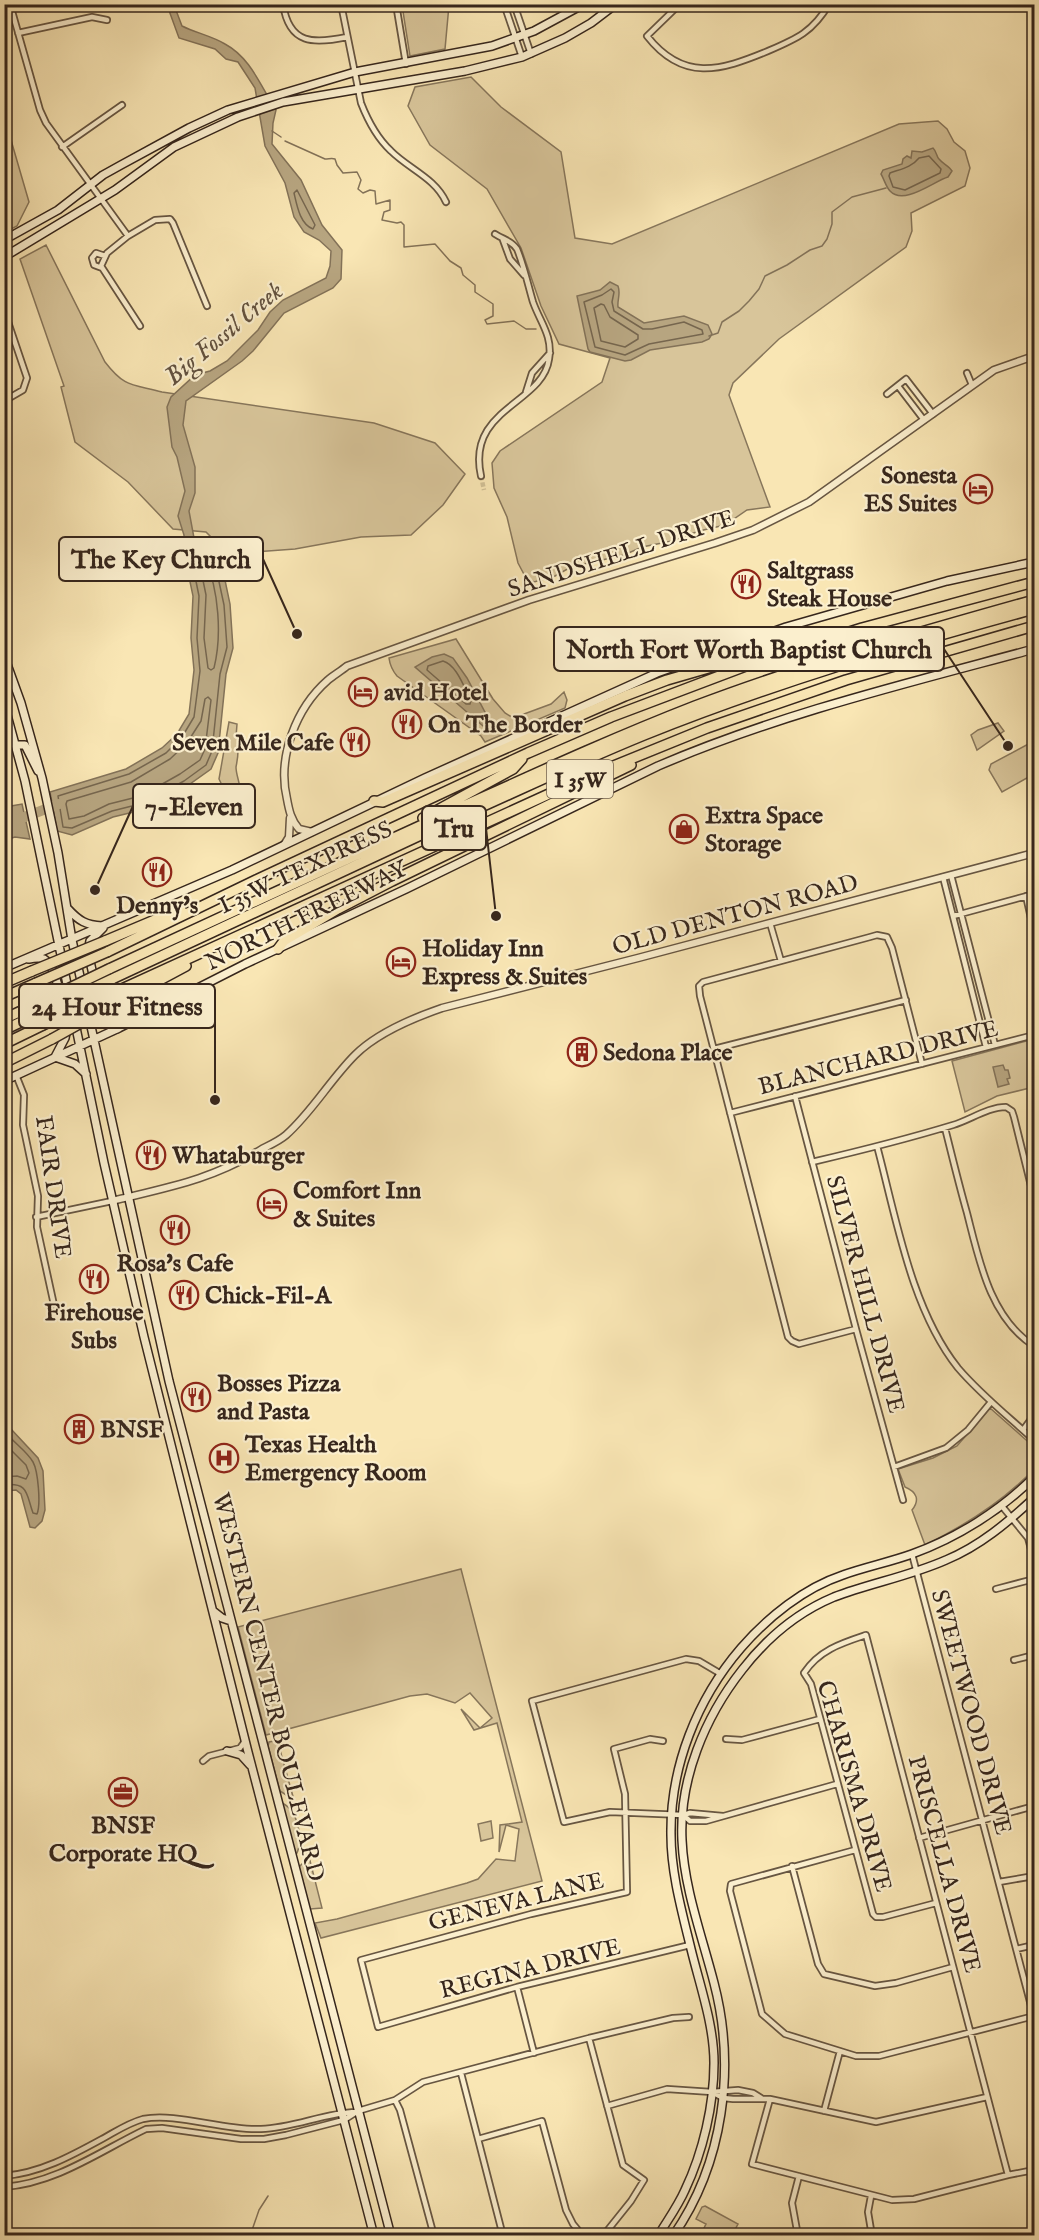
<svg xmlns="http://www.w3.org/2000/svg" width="1039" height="2240" font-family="'IM FELL English',serif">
<rect width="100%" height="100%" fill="#f9e6b4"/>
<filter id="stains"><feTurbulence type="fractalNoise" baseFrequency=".00333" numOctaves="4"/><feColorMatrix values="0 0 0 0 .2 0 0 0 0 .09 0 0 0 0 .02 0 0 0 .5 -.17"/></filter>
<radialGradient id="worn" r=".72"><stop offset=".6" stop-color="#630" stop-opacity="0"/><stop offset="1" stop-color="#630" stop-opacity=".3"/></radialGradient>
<path fill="#d8c59a" stroke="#87765b" stroke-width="1.5" d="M402 5H449L445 49 410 56Z
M471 77 501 107 561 152 575 238 612 244 899 124 938 121 947 129 954 142 965 151 970 168 965 186 911 213 912 231 906 247 779 339 733 383 729 395 770 507 747 510 725 525 699 531 672 541 642 547 624 555 571 567 555 576 534 582 526 578 518 563 507 517 494 488 492 463 500 451 602 382 610 358 559 344 541 306 521 248 487 189 430 145 408 106 415 87Z
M4 116 29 202 17 226 5 232Z
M46 245 105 362C125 388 132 384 162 392L374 423 435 443 465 474 443 505 411 535 361 537 295 549 228 554 206 532 173 529 128 482 75 442 61 387 64 386 20 259Z
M456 639 493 699 505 713 510 716 516 717 551 704 564 692 567 700 565 708 485 742 481 736 397 676C392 670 390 666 389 658Z
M229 722 237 724 236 737 245 744V748L238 751C238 757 237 762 236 767 236 776 241 784 240 794L230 802 219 779Z
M998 723 1004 731 977 750 971 735 978 730Z
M1034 741V774L1002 792 989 770 991 764Z
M1034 1039V1087L997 1096 965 1112 952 1061Z
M990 1408 1034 1447V1469C1003 1502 966 1525 925 1545L912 1510C920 1500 917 1492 905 1487L898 1469 933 1458 957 1446Z
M461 1569 542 1881 321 1938 315 1923 337 1919 467 1883 478 1879 496 1859 515 1861 519 1829 506 1825 499 1852 500 1825 522 1822 497 1723 474 1730 461 1709 480 1728 492 1718 470 1693 455 1703 427 1694 410 1696 266 1735 238 1627Z
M280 1740 285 1743V1748L280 1750 294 1800 280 1791 268 1746 269 1742Z
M282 1803C298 1810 304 1840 296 1855Z
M491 1821 493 1838 481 1841 478 1824Z
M307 1849 322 1908 310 1909 299 1867 305 1861Z
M705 2206 738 2224 732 2235H713L703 2230 706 2224 696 2219 702 2207Z"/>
<path fill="#b7a580" stroke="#837258" stroke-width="1.5" d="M167 5H174L182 26C196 33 212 36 225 44 251 58 261 87 276 110L273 123 272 144 301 180 322 225 342 250 341 279 333 288 284 313 253 351 242 361 186 401 183 425 195 467V493L189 511 194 538 213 543 221 561 230 604 233 648 226 674 218 753 211 769 187 786 146 809 113 817 72 835 57 831 50 792 126 769 162 748 177 734 189 714 194 670 191 638 193 596 184 553V535L178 516 185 491 177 457 172 447 167 407 171 397 195 375 210 371 227 361 258 330 270 312 283 300 326 278 330 266 331 251 319 240 304 232 294 217 285 183 265 146 255 88 238 62 226 59 215 49 179 38Z
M933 148C937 152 936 156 939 159 943 164 949 166 952 171L948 177C934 181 904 206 890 191 886 187 884 179 881 174L883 170 902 164 903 159 907 156 911 158 912 151 922 152Z
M610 282 618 286C621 294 617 300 618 307L644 323 684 316 708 325 712 334 709 339 702 342 650 350 631 360 625 361 590 352 588 349 577 296 600 290Z
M444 654 453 658 467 678 488 718V724L483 726 415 667 432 657Z
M22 804 30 839 15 837 5 840V810L11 806Z
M1003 1065 1005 1070H1008L1010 1078 1007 1079 1009 1084 998 1087 993 1067Z
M5 1403 7 1422 11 1429 38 1458 43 1471 45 1510 42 1521 35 1528 30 1527 21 1494 16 1490 5 1491Z"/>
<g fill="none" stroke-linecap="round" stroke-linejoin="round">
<path stroke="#76664e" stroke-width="1.5" d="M929 156 941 169 940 173 905 190 893 187 889 176 890 173C901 169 912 167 919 158Z
M297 190 315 225 313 229C300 224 297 206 294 193Z
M611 289 614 292 612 302 614 311 643 329H652L684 322 702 330 703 334 649 344 625 355 595 347 584 302 602 295Z
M601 304 604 305 610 317 638 335V339L625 347 601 341 594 308Z
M194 544 209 549 215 563 224 605 227 647 220 674 212 751 206 765 184 781 144 803 112 811 72 828 63 827 58 796 129 774 166 753 182 737 194 717 200 671 197 638 199 596 190 552V546Z
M202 558 205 559C219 590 222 636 214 668L211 670 208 668 204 638 206 595 199 561Z
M443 661C457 665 464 688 471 700L470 704H466L427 670 428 666Z
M208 697 211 700 205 749 200 760 180 774 141 796 109 804 84 816 69 819 66 804 67 801 131 782 170 759 187 743 201 721 205 699Z
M4 1430C12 1442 26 1450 33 1462 38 1471 41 1504 37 1514L33 1513C26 1494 29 1482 4 1485
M4 1443 26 1465 29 1473 26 1479 17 1476 4 1477"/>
<path stroke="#837258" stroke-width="1.5" d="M272 131 281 137
M285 141C287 142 323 158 325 159 329 159 332 158 335 159L337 165 343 173 357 172 361 180 358 189 363 193 370 190 375 191 376 204 390 200V210L384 212 382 220 397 223 401 222 404 225V247L435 244 450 261 461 268 463 275 475 285V292L493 304V316L485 320 487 324 514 321 526 329H536
M709 336 718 333 722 322 739 311 749 301 759 289 765 276 787 265 810 250 822 246 827 239 832 224V212L852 197 886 188
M250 2236 259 2210 268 2196
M1014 2236 1034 2230"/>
<path stroke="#b7a580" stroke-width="10" d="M4 827 9 823 59 804"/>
<path stroke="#d2c096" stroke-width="4.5" stroke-dasharray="4.5 2" stroke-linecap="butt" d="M481 476 484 490"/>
<g stroke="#675642" stroke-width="8">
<path id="minor" d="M10 4 40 110 46 123 128 236
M283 4C289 45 314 44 347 37
M341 4 361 103C368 121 377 138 391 151 409 169 435 178 446 202
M396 4 406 64
M504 4 522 57
M514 4 531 54
M680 4 647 36C683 82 720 71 768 51 796 39 813 32 829 4
M18 33 92 17 107 20
M62 147 122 105
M503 240 510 259 524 275
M102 268 94 265 92 258 96 253 105 256
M4 310 27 378 23 390 4 401
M140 326 101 266 107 253 128 236 155 220 170 219 173 223 207 306
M967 373 972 385
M906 379 933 414
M898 386 924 420
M526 392 532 373 550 353
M887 394 906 379
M481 476C466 408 543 404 549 359 553 336 540 322 533 302 528 285 524 266 517 249 511 240 504 240 495 234
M951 875 995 1045
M943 877 986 1047
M1026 896 1034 932
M953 916 1034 894
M770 923 781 961
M714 1049 906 1000
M16 1075 24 1095 23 1125 38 1196 37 1227 54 1305
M795 1096 856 1329 903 1500
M730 1113 1034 1035
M945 1128C952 1156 959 1185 967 1213 979 1260 990 1318 1034 1346
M877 1146C896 1217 911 1309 958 1368 981 1395 1009 1417 1034 1440
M812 1162C859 1151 907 1139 953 1125 970 1120 988 1107 1006 1107L1012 1111 1014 1117 1034 1198
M36 1217 112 1201
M856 1329 799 1344 792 1341 788 1337 700 996 699 986 703 982 870 937 877 935 887 937 892 948 922 1064
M1023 1430 1034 1415
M894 1467 946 1448 968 1430 991 1402
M1001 1505 1028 1538 1034 1560
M912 1554 1034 2017
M996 1589 1034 1579
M1014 1660 1034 1655
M721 1674 699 1661 686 1659 532 1701 564 1822 610 1812 683 1815 690 1813 723 1816
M1031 1732 1034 1731
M726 1739 742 1740 820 1719
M663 1741 650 1739 614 1749 625 1794 627 1892 531 1914 361 1960 378 2027 517 1987 690 1945
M203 1761 209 1756 240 1748 245 1741
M683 1815 690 1821H706L837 1784
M919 1838 1034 1806
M855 1850 731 1884 730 1891 762 2014 785 2034 856 2056H879L1034 2016
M792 1866 818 1964 824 1974 875 1986 896 1983 953 1967
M999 1882 1034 1876
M936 1903 883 1917H876L873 1914 811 1684 804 1673C819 1650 842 1643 866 1635L1008 2175
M1016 1949 1034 1945
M517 1987 534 2053
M589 2038 623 2165 644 2180 631 2201 603 2236
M461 2073 503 2236
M712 2092 723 2098 733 2099H770L876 2122 987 2097
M770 2099 752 2164 892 2200 914 2199 1008 2175 1034 2170
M395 2100 400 2110 434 2236
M607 2106 667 2089 712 2092 738 2090 753 2093 761 2098
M824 2111 840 2051
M478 2139 542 2121 566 2210 573 2224 583 2236
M4 2176C40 2173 71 2156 102 2139 115 2132 128 2123 143 2119 176 2112 224 2131 261 2129 294 2128 324 2113 356 2112
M4 2187C57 2183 100 2151 146 2129L162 2128 241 2139H264L286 2135 344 2120 358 2111 395 2100 423 2082 589 2038 673 2018 689 2017
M871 2196 868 2212 872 2236
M798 2236 792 2203 799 2176"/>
</g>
<g stroke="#675642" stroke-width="9">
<path id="tertiary" d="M312 832 299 829C291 820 289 810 287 799 277 757 296 708 328 680 334 675 341 671 347 666L529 600 715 543 753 530 809 502 994 370 1034 356
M284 845 289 837 290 818
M112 1201C169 1187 211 1180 262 1149 270 1145 279 1141 286 1135 312 1112 330 1080 355 1055 377 1033 413 1018 442 1008L638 958 1034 853"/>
</g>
<g stroke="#36261c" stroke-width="10">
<path id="secondary" d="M4 240 58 210 103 175 121 165 189 128 228 110 355 72 492 46 534 31 584 4
M4 257 115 190 174 147 238 117 283 102 465 71 522 57 565 38 591 23 616 4
M4 656 21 703 42 778 58 853 72 940 169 1381 391 2236
M4 704 25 781 104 1163 144 1337 248 1752 374 2236
M16 745H25L38 771
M68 909C79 921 86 925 102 926
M103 928 90 941 88 952 101 1011 104 1016 119 1028 117 1029
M29 959C34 958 39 957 44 959 59 968 64 1017 66 1033L65 1038 55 1057
M4 968 232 870 425 778 657 673 786 627 947 581 1034 562
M55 1057 75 1064 86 1074
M4 1081 119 1028 245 964 406 889 658 766C779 714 908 683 1034 649
M213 1611 222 1618 231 1621
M227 1751 241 1755 250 1765
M658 2236C667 2221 678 2206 685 2190 703 2152 714 2105 714 2063 714 2025 700 1986 691 1949 682 1912 671 1873 671 1835 670 1767 697 1699 741 1648 768 1617 804 1588 843 1575 865 1567 890 1562 912 1554 957 1538 1001 1510 1034 1477
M673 2236C724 2163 736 2067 714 1983 702 1936 684 1888 682 1840 679 1779 705 1717 742 1670 766 1639 798 1612 834 1597 871 1583 910 1576 946 1560 980 1546 1008 1522 1034 1498"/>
</g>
<g stroke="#36261c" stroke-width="12">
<path id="motorway" d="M374 801 383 802 625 696 667 680 750 656 764 658
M423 818 513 769 522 759
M105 941 181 909
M278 949 284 941 338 909 392 881 631 765
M107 952 256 880 528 753 611 717 767 658 862 628 1034 582
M109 969C221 917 334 865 446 814 528 777 610 739 695 706 806 664 920 632 1034 600
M112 979C231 923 350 867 470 812 528 786 585 759 644 735 771 684 902 645 1034 609
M4 983 32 971
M113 993 584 778 707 728 846 680 1034 626
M4 997 36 983
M115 1004 186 966
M4 1019 49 998
M4 1030 42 1012
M4 1044 43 1025
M4 1063 52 1039"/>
</g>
<use href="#minor" stroke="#fbefce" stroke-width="4.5"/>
<use href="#tertiary" stroke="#fbefce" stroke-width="6"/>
<use href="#secondary" stroke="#fbefce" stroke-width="7"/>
<use href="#motorway" stroke="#f9e6b4" stroke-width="9"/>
<g stroke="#36261c" stroke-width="12" stroke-linecap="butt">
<path id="motorway-bridge" d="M32 971 105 941
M36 983 107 952
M49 998 109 969
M42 1012 112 979
M43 1025 113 993
M52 1039 115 1004"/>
</g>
<use href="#motorway-bridge" stroke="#f9e6b4" stroke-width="9"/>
</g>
<defs>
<g id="hotel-ring" transform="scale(1.5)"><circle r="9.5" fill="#fbefce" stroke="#8f2418" stroke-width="1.5"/><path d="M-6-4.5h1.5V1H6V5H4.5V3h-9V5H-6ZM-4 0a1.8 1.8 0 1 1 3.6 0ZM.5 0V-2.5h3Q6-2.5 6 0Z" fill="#8f2418"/></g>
<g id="restaurant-ring" transform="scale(1.5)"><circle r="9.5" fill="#fbefce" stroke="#8f2418" stroke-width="1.5"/><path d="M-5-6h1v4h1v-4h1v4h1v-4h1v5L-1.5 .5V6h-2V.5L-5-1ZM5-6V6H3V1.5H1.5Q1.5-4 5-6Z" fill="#8f2418"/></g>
<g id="shop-ring" transform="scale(1.5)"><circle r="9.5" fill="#fbefce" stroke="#8f2418" stroke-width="1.5"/><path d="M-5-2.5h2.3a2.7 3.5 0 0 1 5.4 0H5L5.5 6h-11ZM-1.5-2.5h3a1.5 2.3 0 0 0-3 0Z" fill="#8f2418"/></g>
<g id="building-ring" transform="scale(1.5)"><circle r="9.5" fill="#fbefce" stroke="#8f2418" stroke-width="1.5"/><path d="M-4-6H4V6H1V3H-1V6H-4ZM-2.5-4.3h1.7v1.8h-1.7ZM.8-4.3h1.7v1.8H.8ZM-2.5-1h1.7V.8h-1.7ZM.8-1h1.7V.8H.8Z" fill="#8f2418"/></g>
<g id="hospital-ring" transform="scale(1.5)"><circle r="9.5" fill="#fbefce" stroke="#8f2418" stroke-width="1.5"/><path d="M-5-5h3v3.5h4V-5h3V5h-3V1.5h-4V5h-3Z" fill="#8f2418"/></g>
<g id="office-ring" transform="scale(1.5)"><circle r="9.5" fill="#fbefce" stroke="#8f2418" stroke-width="1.5"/><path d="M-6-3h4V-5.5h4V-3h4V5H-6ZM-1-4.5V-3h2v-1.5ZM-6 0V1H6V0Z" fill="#8f2418"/></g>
</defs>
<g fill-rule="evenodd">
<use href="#hotel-ring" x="978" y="489"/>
<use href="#restaurant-ring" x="746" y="584"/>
<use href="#hotel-ring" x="363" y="692"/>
<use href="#restaurant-ring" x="407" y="724"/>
<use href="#restaurant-ring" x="355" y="742"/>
<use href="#shop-ring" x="684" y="829"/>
<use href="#restaurant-ring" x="157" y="872"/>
<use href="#hotel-ring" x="401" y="962"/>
<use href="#building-ring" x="582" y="1052"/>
<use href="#restaurant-ring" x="151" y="1155"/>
<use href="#hotel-ring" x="272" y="1204"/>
<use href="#restaurant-ring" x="175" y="1230"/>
<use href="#restaurant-ring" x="94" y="1279"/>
<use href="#restaurant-ring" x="184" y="1295"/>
<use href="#restaurant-ring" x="196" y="1397"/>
<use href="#building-ring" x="79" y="1429"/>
<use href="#hospital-ring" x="224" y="1458"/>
<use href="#office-ring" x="123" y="1792"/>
</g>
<g text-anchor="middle" stroke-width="4.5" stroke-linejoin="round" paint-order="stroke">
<rect fill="#fbefce" stroke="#716251" stroke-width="1.5" x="547" y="760" width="66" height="38" rx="4.5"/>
<g font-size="22" font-weight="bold" fill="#36261c">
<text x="580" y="787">I 35W</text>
</g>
<g font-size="24" font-weight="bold" fill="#36261c" stroke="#fbefce" text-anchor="start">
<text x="957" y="483" text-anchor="end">Sonesta<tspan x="957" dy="28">ES Suites</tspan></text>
<text x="767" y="578">Saltgrass<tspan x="767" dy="28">Steak House</tspan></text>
<text x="384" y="700">avid Hotel</text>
<text x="428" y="732">On The Border</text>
<text x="334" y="750" text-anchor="end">Seven Mile Cafe</text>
<text x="705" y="823">Extra Space<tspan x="705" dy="28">Storage</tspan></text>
<text x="157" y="913" text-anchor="middle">Denny's</text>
<text x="422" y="956">Holiday Inn<tspan x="422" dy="28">Express &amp; Suites</tspan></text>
<text x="603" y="1060">Sedona Place</text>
<text x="172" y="1163">Whataburger</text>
<text x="293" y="1198">Comfort Inn<tspan x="293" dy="28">&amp; Suites</tspan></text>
<text x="175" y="1271" text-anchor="middle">Rosa's Cafe</text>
<text x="205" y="1303">Chick-Fil-A</text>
<text x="94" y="1320" text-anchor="middle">Firehouse<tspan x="94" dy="28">Subs</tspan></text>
<text x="217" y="1391">Bosses Pizza<tspan x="217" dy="28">and Pasta</tspan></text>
<text x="100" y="1437">BNSF</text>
<text x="245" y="1452">Texas Health<tspan x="245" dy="28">Emergency Room</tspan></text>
<text x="123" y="1833" text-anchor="middle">BNSF<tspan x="123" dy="28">Corporate HQ</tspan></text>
</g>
<g font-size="24" fill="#36261c" stroke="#fbefce">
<text transform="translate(621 553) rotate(-18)" y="8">SANDSHELL DRIVE</text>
<text transform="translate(305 867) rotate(-25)" y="8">I 35W TEXPRESS</text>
<text transform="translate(735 914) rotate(-15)" y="8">OLD DENTON ROAD</text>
<text transform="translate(306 915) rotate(-26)" y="8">NORTH FREEWAY</text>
<text transform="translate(878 1057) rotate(-14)" y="8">BLANCHARD DRIVE</text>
<text transform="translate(54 1187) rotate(82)" y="8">FAIR DRIVE</text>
<text transform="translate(866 1294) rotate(75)" y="8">SILVER HILL DRIVE</text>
<text transform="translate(269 1687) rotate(76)" y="8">WESTERN CENTER BOULEVARD</text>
<text transform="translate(972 1712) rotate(75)" y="8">SWEETWOOD DRIVE</text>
<text transform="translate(855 1786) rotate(74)" y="8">CHARISMA DRIVE</text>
<text transform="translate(945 1864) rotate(75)" y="8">PRISCELLA DRIVE</text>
<text transform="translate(516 1901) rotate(-14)" y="8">GENEVA LANE</text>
<text transform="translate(530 1968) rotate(-14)" y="8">REGINA DRIVE</text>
</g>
<g font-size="26" font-style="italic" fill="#63523f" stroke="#fbefce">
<text transform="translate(223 333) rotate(-40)" y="9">Big Fossil Creek</text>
</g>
</g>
<path fill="none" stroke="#36261c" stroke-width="2" d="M297 634L263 559M1008 746L944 649M95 890L133 806M496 916L486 828M215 1100L215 1006"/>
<g fill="#36261c" stroke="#fbefce" stroke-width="2">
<circle cx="297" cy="634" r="6"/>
<circle cx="1008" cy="746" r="6"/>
<circle cx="95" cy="890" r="6"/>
<circle cx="496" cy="916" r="6"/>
<circle cx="215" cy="1100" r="6"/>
</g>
<g fill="#fbefce" stroke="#36261c" stroke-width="2">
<rect x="59" y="537" width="204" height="44" rx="6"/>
<rect x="554" y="627" width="390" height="44" rx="6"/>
<rect x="133" y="784" width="122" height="44" rx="6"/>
<rect x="422" y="806" width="64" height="44" rx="6"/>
<rect x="19" y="984" width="196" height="44" rx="6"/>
</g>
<g font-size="26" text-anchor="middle" font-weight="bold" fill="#36261c">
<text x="161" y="568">The Key Church</text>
<text x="749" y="658">North Fort Worth Baptist Church</text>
<text x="194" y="815">7-Eleven</text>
<text x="454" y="837">Tru</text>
<text x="117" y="1015">24 Hour Fitness</text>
</g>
<rect width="1039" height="2240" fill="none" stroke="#f9e6b4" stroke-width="24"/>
<rect x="6" y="6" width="1027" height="2228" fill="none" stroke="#36261c" stroke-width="3"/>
<rect x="12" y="12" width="1015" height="2216" fill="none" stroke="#36261c" stroke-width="1.5"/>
<rect width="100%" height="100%" filter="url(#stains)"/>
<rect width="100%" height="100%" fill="url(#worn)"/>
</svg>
